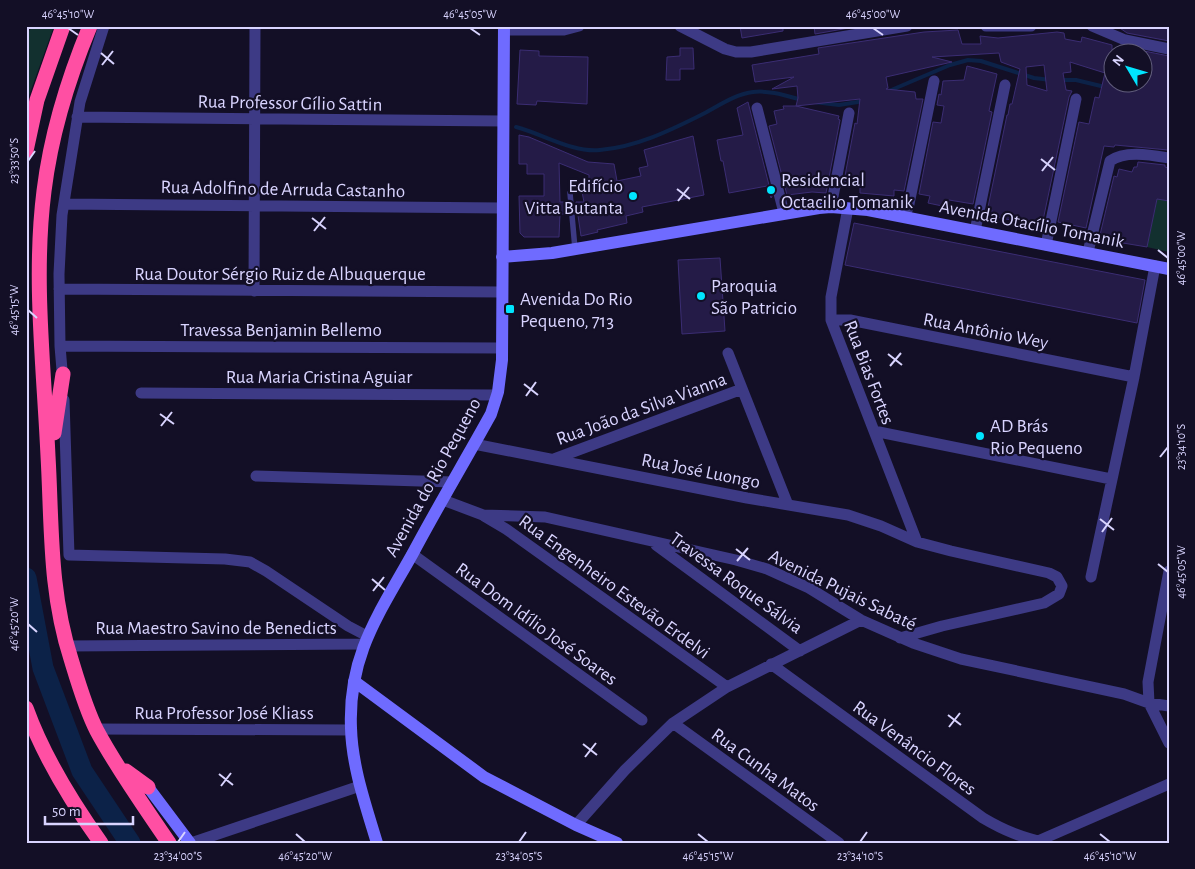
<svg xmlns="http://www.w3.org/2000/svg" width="1195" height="869" font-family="'Alegreya Sans',sans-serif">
<rect width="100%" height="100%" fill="#130f26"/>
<path fill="#12302f" d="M33 26H54L26 104V35Z
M1157 199 1169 201V252L1147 247Z"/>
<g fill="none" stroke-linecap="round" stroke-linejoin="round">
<path stroke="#0c2248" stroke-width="4" d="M1060 80H1076L1105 87
M889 91 950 65 968 60 981 61 1034 78 1051 80
M814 102 839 105 864 101
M516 127C543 134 573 153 600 150 636 147 669 131 701 115 717 107 735 94 753 92 769 90 787 96 802 100"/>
<path stroke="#0c2248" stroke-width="21" d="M26 578 43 668 82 771 130 843"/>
</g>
<path fill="#241b47" stroke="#3b2d73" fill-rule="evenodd" d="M740 26H783V31L742 38Z
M814 26H860L815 34Z
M1117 26H1169V41L1127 33Z
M958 30 962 44H981L980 36 998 38 1057 32 1064 33 1065 39 1081 42 1082 37 1112 45V82H1142V52H1118L1119 46 1169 56 1168 150 1115 145 1114 147 1104 146 1086 228 1058 222 1079 122 1089 124 1095 97 1099 98 1105 73 1070 62 1071 72 1063 73 1066 90 1072 91 1069 97 1042 225 1041 226 991 216 992 210H990L991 208 988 207 1007 115H1008L1010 104H1012L1020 69 1001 62 999 53 932 57 952 62 886 77 888 88 886 89 915 92 916 99H923L904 191 894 190V196L860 193V182L844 181 855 123 857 124 860 99 796 106 798 98 797 86 772 89 794 77 755 82 752 65 819 54 818 48 924 32ZM1044 65 1047 91 1027 85 1026 67Z
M680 48H693L694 69H680V80H666L667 57 680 56Z
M520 50 539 51V56L588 57 587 104 537 101 536 105 517 104Z
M967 66 997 74 989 111 992 112 973 204 949 200 947 207 928 203 930 196 919 194 933 122 941 123 944 106 937 105 939 94 941 95 943 81 964 80Z
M748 102 772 197 771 198 767 186 729 193 723 161H721L717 140 743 135 737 108Z
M783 106H796L839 116 838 119 840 120 826 193 812 192 787 195 769 126 777 124 774 111 784 109Z
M519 135 529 137 588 162 614 164 617 181 641 176 639 168 648 166 644 150 693 136 704 195 642 207 643 212 626 216 627 223 597 230 598 232 581 236 576 202H584L582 192 589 191V175L559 163 560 202H566L567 214H560L559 237H524L520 233 519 196H544V174H527V164H519Z
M1138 162 1165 165V167L1169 168V201L1157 199 1147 247 1099 239 1114 176 1117 177 1119 169 1132 172 1134 167H1137Z
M854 223 1145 280 1137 323 845 265Z
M720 258 725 331 682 334 678 260Z"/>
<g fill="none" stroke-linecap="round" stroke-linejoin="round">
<path stroke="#3d3a85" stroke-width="5.5" d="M570 193 575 249"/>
<path stroke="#3d3a85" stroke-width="11" d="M680 26 725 49 736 52H751L907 26
M986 26H1031
M1092 26 1125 40 1169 49
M504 30H564L579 26
M757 108 784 213
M77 117 503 121
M64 204 502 208
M831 207 849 113
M848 208 831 297V320L917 542
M905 217 909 204 934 81
M975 231 1005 85
M1046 245 1076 99
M1088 252 1110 161C1125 150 1151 155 1169 158
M59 289 502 292
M254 291 255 26
M831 320H850L1134 377
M60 346 502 348
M728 353 788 505
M63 382 60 346 59 274 62 215 80 102 104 26
M141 393 497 395
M64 400 69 555 225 559 250 562 266 571 348 626 367 636
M874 431 1111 479
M474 444 747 498 848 515 881 526 917 542 951 551 1049 573 1057 577 1062 586 1059 594 1044 603 942 626 900 638
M554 459 742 389
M256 476 453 482
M443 500 483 515 545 517 736 560 767 569 809 588 861 620 913 643 961 659 1124 694 1149 703 1169 706
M484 516 506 529 727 687
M656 545 800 651
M412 554 642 720
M1169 571 1148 682 1149 703 1169 743
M1091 577 1134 377 1155 266
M67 646 364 644
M771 664 983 818C1005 831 1021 837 1046 843
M673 723 839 843
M96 729 351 730
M576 825 625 770 673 723 727 687 861 620
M1038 841 1169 784
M191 843 360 786"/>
<path stroke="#6f6bff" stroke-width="12" d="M502 257 552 253 819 208 831 207 868 210 1169 269
M354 681 484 777 576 825 617 843
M148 787 190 843
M377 843C366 806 352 767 351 728 348 655 379 614 413 553 438 506 465 461 491 414L498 392 502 360 504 26"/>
<path stroke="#ff4fa3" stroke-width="15" d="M90 26C68 79 51 134 44 191 33 278 44 368 48 456 52 525 49 591 71 659 78 682 86 710 97 731 118 770 144 806 169 843
M26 151 37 100 63 26
M54 433 63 374
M26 708C43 755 71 801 101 843
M126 771 148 787"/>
</g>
<path fill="none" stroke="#d9d4ff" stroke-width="2" d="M68 28 78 35M470 28 480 35M873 28 883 35M101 53 114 64M102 65 113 51M1041 159 1055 170M28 161 35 151M1042 171 1053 157M677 189 690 199M678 201 689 187M312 218 326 229M314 231 325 217M1158 250 1168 258M28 310 37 318M888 354 902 365M890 366 901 353M524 384 538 395M526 396 536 382M160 414 174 424M161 426 172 412M1160 457 1168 447M1100 519 1114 530M1102 532 1112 518M736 549 750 560M737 561 748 548M1158 564 1168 572M372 579 385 590M373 591 384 577M28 624 37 632M948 715 961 725M949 727 960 713M583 744 597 755M585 757 596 743M219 774 233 785M221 786 231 773M296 834 305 842M698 834 708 842M1100 834 1110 842M178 842 185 832M519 842 526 832M860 842 867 832"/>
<g fill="#00e5ff" stroke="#130f26" stroke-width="2">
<circle cx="771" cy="190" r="5"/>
<circle cx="633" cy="196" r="5"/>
<circle cx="701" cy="296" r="5"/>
<rect x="505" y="304" width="10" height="10" rx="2.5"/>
<circle cx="980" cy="436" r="5"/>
</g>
<g text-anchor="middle" stroke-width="4.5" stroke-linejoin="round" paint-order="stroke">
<g font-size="19" fill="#d9d4ff" stroke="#130f26">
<text transform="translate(290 102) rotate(1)" y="7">Rua Professor Gílio Sattin</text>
<text transform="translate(283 188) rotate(1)" y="7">Rua Adolfino de Arruda Castanho</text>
<text transform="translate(1032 223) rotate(11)" y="7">Avenida Otacílio Tomanik</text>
<text x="280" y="280">Rua Doutor Sérgio Ruiz de Albuquerque</text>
<text x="281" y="336">Travessa Benjamin Bellemo</text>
<text transform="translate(986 330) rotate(11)" y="7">Rua Antônio Wey</text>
<text transform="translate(870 372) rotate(69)" y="7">Rua Bias Fortes</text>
<text x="319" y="383">Rua Maria Cristina Aguiar</text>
<text transform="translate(641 408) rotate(-20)" y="7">Rua João da Silva Vianna</text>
<text transform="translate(701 470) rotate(11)" y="7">Rua José Luongo</text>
<text transform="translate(432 477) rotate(-61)" y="7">Avenida do Rio Pequeno</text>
<text transform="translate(737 582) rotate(36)" y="7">Travessa Roque Sálvia</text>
<text transform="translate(615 586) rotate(36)" y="7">Rua Engenheiro Estevão Erdelvi</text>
<text transform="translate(843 589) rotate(26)" y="7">Avenida Pujais Sabaté</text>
<text transform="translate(537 623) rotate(36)" y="7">Rua Dom Idílio José Soares</text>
<text x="216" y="634">Rua Maestro Savino de Benedicts</text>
<text x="224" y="719">Rua Professor José Kliass</text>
<text transform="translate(915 747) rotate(36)" y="7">Rua Venâncio Flores</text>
<text transform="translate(766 769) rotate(36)" y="7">Rua Cunha Matos</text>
</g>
<g font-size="19" fill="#d9d4ff" stroke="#130f26" text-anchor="start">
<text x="781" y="186">Residencial<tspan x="781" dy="22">Octacilio Tomanik</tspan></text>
<text x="623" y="192" text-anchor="end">Edifício<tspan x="623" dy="22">Vitta Butanta</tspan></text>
<text x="711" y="292">Paroquia<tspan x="711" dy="22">São Patricio</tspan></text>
<text x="520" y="305">Avenida Do Rio<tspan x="520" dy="22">Pequeno, 713</tspan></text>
<text x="990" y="432">AD Brás<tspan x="990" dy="22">Rio Pequeno</tspan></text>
</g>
</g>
<rect width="1195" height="869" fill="none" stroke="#130f26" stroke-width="55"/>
<g transform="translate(1128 68) rotate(308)"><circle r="24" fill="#130f26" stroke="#625e7d"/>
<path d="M0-4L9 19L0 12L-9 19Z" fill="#00e5ff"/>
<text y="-8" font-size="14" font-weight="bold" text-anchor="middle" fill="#d9d4ff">N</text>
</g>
<path d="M45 816v8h88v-8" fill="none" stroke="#d9d4ff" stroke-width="2.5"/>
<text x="52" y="816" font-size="15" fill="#d9d4ff" stroke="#130f26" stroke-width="4" paint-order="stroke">50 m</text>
<rect x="28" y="28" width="1140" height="814" fill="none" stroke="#d9d4ff" stroke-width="2"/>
<g font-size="12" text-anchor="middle" fill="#d9d4ff">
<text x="68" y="18">46°45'10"W</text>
<text x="470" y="18">46°45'05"W</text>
<text x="873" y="18">46°45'00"W</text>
<text transform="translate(14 161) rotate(-90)" y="4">23°33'50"S</text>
<text transform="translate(1181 258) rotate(-90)" y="4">46°45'00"W</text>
<text transform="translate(14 310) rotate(-90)" y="4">46°45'15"W</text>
<text transform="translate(1181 447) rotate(-90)" y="4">23°34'10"S</text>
<text transform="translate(1181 572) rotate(-90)" y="4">46°45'05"W</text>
<text transform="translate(14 624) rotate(-90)" y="4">46°45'20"W</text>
<text x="178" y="860">23°34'00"S</text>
<text x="305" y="860">46°45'20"W</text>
<text x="519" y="860">23°34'05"S</text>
<text x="708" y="860">46°45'15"W</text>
<text x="860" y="860">23°34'10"S</text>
<text x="1110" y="860">46°45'10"W</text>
</g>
</svg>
